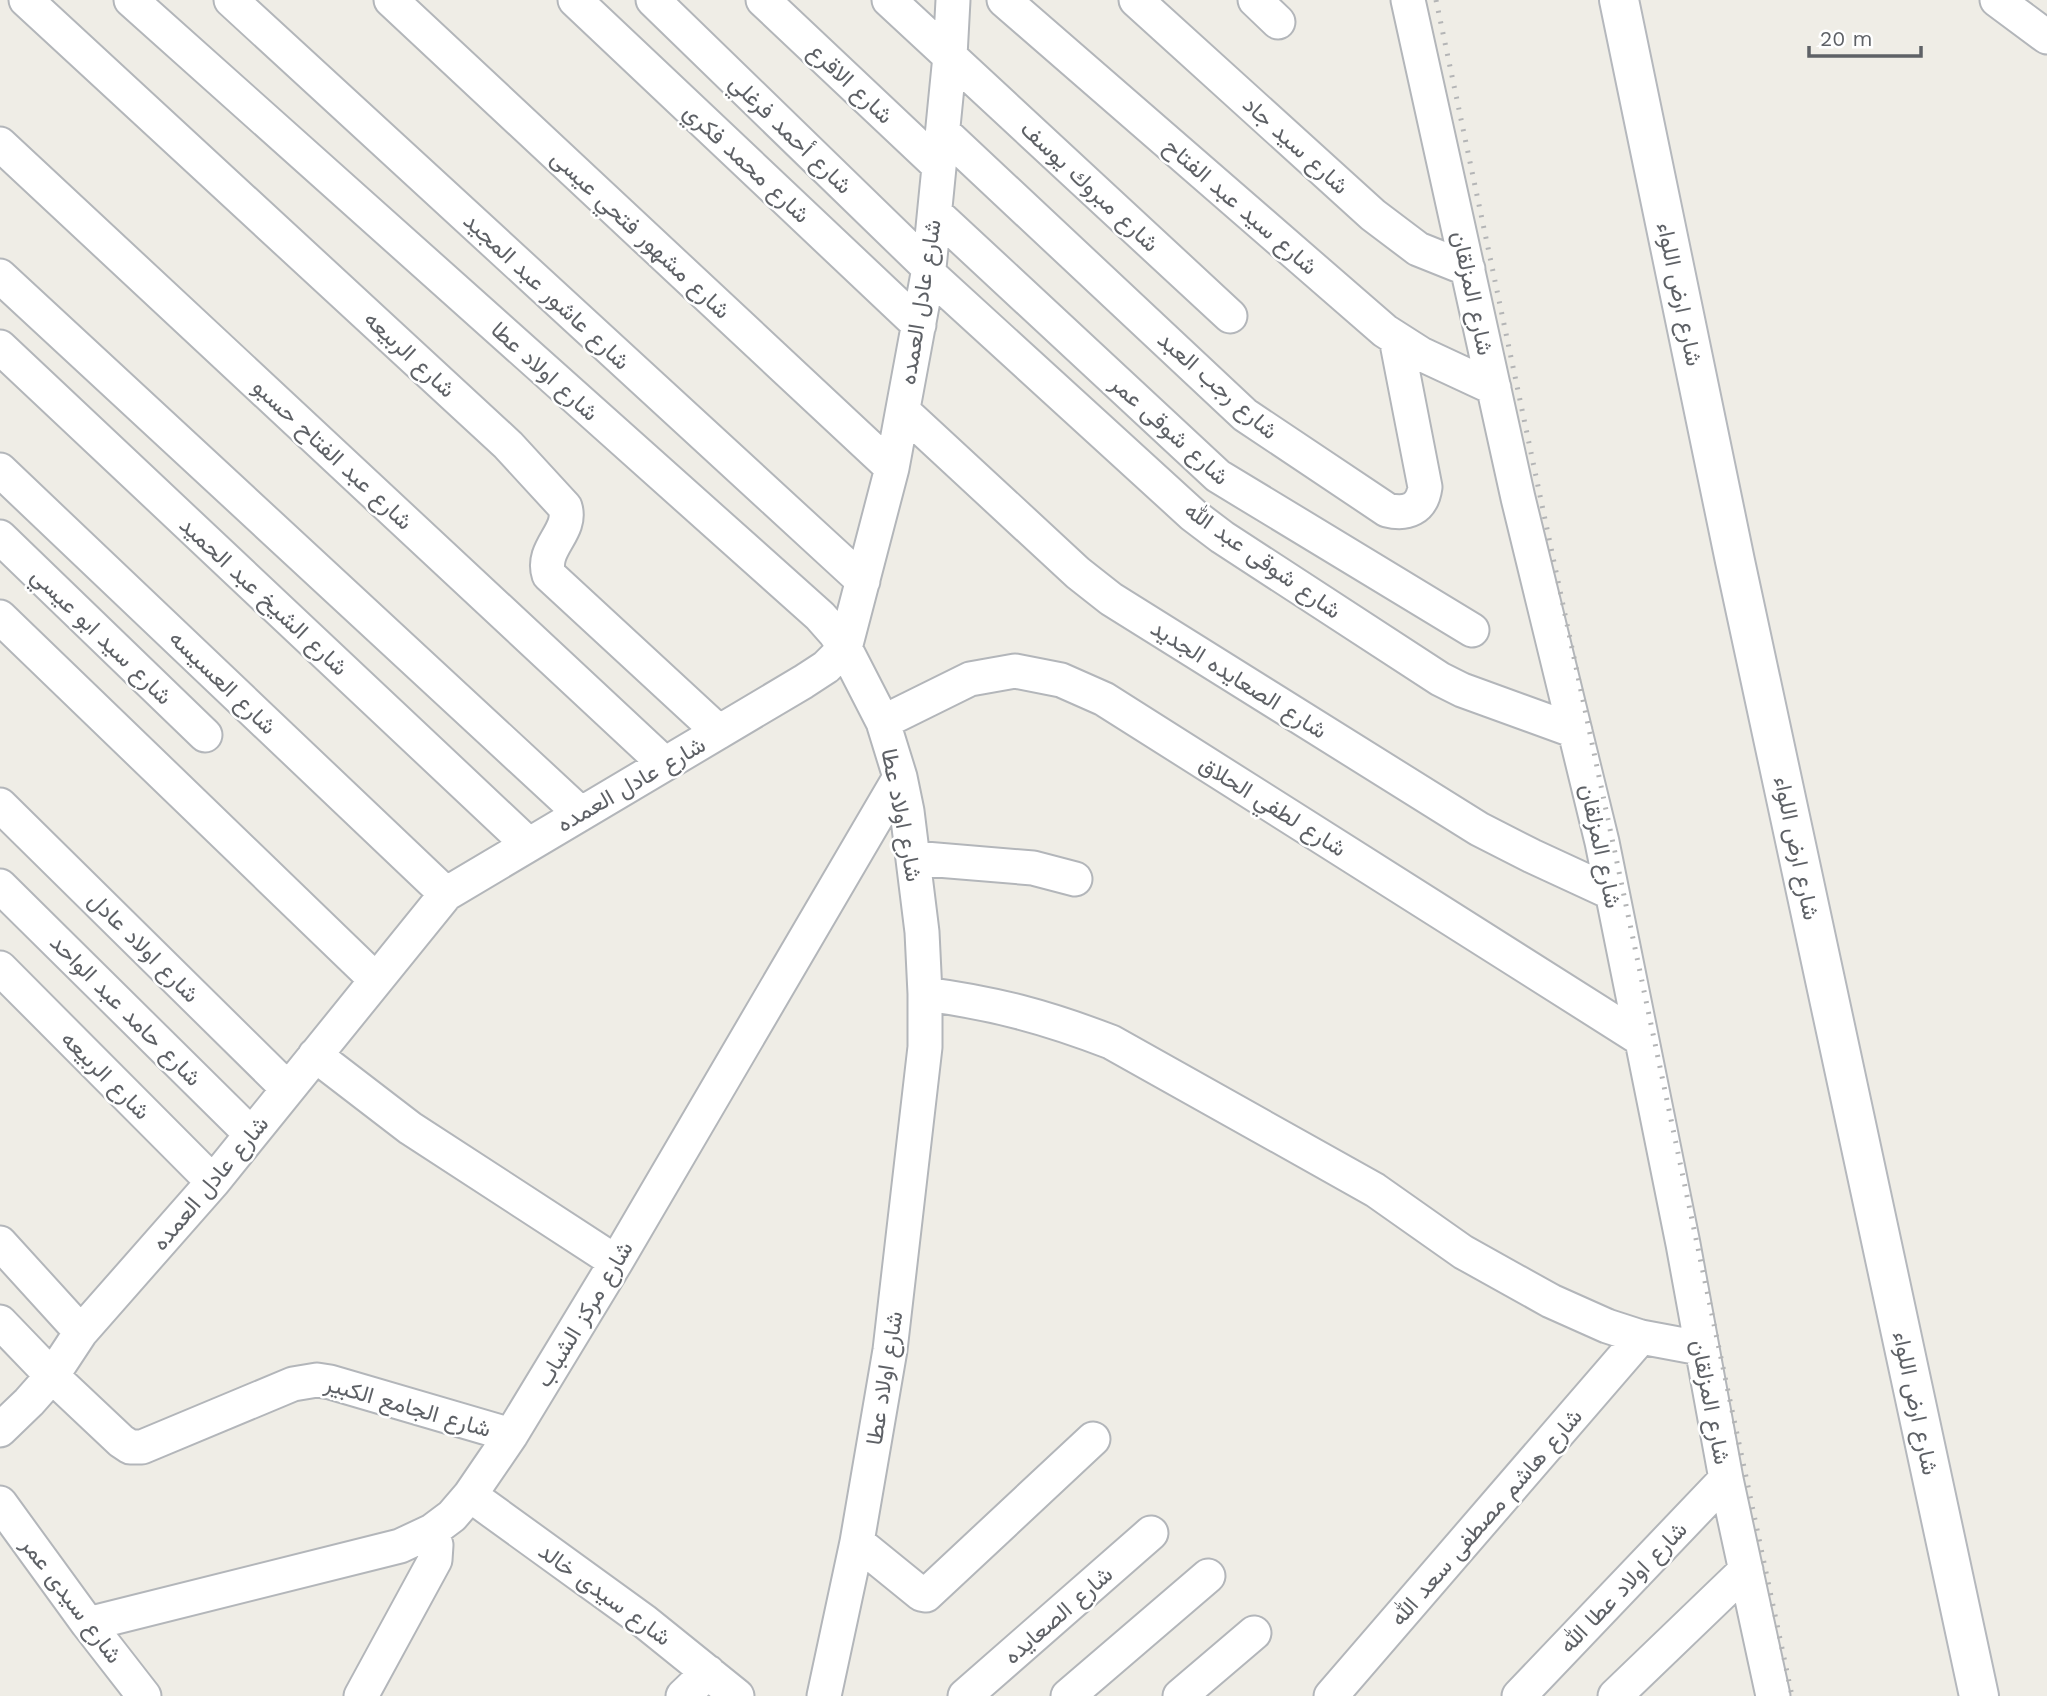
<svg xmlns="http://www.w3.org/2000/svg" width="2047" height="1696" font-family="'Work Sans',Vazirmatn,sans-serif">
<rect width="100%" height="100%" fill="#efede6"/>
<g fill="none" stroke-linecap="round" stroke-linejoin="round">
<g stroke="#b3b6ba" stroke-width="37">
<path id="street" d="M26 0 508 445 565 507C573 532 540 548 549 575L719 732
M131 0 820 616 835 633 845 648 883 722 900 777 907 811 922 932 925 994V1047L890 1350 857 1542 824 1696
M231 0 863 581
M391 0 892 468
M575 0 919 325
M653 0 929 268
M763 0 939 166
M889 0 1230 316
M1004 0 1385 331 1421 354 1494 388
M1136 0 1373 215 1418 249 1468 269
M1255 0 1278 22
M1408 0 1518 498 1602 842 1683 1244 1726 1479 1773 1696
M1997 0 2047 37
M943 132 1245 415 1387 510C1407 515 1422 509 1425 487L1396 338
M0 144 665 764
M935 213 1218 476 1472 630
M928 273 1193 515 1222 537 1440 679 1462 690 1575 731
M0 276 580 813
M0 347 528 844
M903 411 1078 573 1111 599 1479 829 1532 856 1612 893
M0 470 446 894
M0 537 205 735
M0 617 376 980
M883 722 970 679 1015 671 1061 680 1104 699 1641 1039
M0 805 288 1089
M913 858 1033 868 1075 879
M0 886 251 1134
M0 968 213 1182
M925 994C994 1003 1046 1017 1111 1042L1375 1190 1463 1252 1551 1301 1607 1326 1641 1337 1700 1348
M315 1055 410 1128 616 1262
M0 1243 81 1332
M0 1322 52 1376 121 1441 130 1447H142L293 1384 317 1380 330 1382 511 1435
M0 1430 29 1402 52 1376 81 1332 213 1182 446 894 803 682 826 667 845 648 892 468 929 268 950 56 953 0
M470 1495 644 1621 737 1696
M0 1503 88 1624 144 1696
M857 1542 921 1594 926 1595 1093 1439
M88 1624 400 1546 432 1531 452 1516 470 1495 511 1435 616 1262 900 777
M361 1696 435 1560 436 1545 432 1531
M683 1696 708 1672
M965 1696 1151 1533
M1068 1696 1208 1576
M1180 1696 1254 1633
M1331 1696 1641 1337
M1519 1696 1726 1479
M1615 1696 1746 1570"/>
</g>
<g stroke="#b5b8bd" stroke-width="42">
<path id="secondary" d="M1619 0 1735 561 1979 1696"/>
</g>
<use href="#street" stroke="#fff" stroke-width="33"/>
<use href="#secondary" stroke="#fff" stroke-width="38"/>
<path stroke="#b4b5b6" stroke-width="5" stroke-dasharray="2 9" stroke-linecap="butt" d="M1436 0 1792 1696"/>
</g>
<g text-anchor="middle" stroke-width="5" stroke-linejoin="round" paint-order="stroke">
<g font-size="23" fill="#5e6166" stroke="#fff">
<text transform="translate(851 83) rotate(43)" y="8">شارع الاقرع</text>
<text transform="translate(791 134) rotate(44)" y="8">شارع أحمد فرغلي</text>
<text transform="translate(1296 145) rotate(42)" y="8">شارع سيد جاد</text>
<text transform="translate(747 163) rotate(43)" y="8">شارع محمد فكري</text>
<text transform="translate(1090 186) rotate(43)" y="8">شارع مبروك يوسف</text>
<text transform="translate(1241 206) rotate(41)" y="8">شارع سيد عبد الفتاح</text>
<text transform="translate(641 234) rotate(43)" y="8">شارع مشهور فتحي عيسى</text>
<text transform="translate(547 291) rotate(43)" y="8">شارع عاشور عبد المجيد</text>
<text transform="translate(1473 293) rotate(78)" y="8">شارع المزلقان</text>
<text transform="translate(1680 294) rotate(78)" y="8">شارع ارض اللواء</text>
<text transform="translate(920 302) rotate(-81)" y="8">شارع عادل العمده</text>
<text transform="translate(410 354) rotate(43)" y="8">شارع الربيعه</text>
<text transform="translate(545 371) rotate(42)" y="8">شارع اولاد عطا</text>
<text transform="translate(1218 385) rotate(41)" y="8">شارع رجب العبد</text>
<text transform="translate(1170 430) rotate(42)" y="8">شارع شوقى عمر</text>
<text transform="translate(333 454) rotate(43)" y="8">شارع عبد الفتاح حسبو</text>
<text transform="translate(1263 560) rotate(35)" y="8">شارع شوقى عبد الله</text>
<text transform="translate(264 596) rotate(43)" y="8">شارع الشيخ عبد الحميد</text>
<text transform="translate(102 636) rotate(44)" y="8">شارع سيد ابو عيسي</text>
<text transform="translate(1239 679) rotate(32)" y="8">شارع الصعايده الجديد</text>
<text transform="translate(223 682) rotate(44)" y="8">شارع العسيسه</text>
<text transform="translate(631 784) rotate(-30)" y="8">شارع عادل العمده</text>
<text transform="translate(1273 806) rotate(32)" y="8">شارع لطفي الحلاق</text>
<text transform="translate(902 815) rotate(79)" y="8">شارع اولاد عطا</text>
<text transform="translate(1601 846) rotate(78)" y="8">شارع المزلقان</text>
<text transform="translate(1797 848) rotate(78)" y="8">شارع ارض اللواء</text>
<text transform="translate(144 947) rotate(45)" y="8">شارع اولاد عادل</text>
<text transform="translate(126 1010) rotate(45)" y="8">شارع حامد عبد الواحد</text>
<text transform="translate(106 1075) rotate(45)" y="8">شارع الربيعه</text>
<text transform="translate(210 1183) rotate(-50)" y="8">شارع عادل العمده</text>
<text transform="translate(584 1314) rotate(-59)" y="8">شارع مركز الشباب</text>
<text transform="translate(884 1378) rotate(-81)" y="8">شارع اولاد عطا</text>
<text transform="translate(1711 1402) rotate(79)" y="8">شارع المزلقان</text>
<text transform="translate(1916 1403) rotate(78)" y="8">شارع ارض اللواء</text>
<text transform="translate(408 1406) rotate(16)" y="8">شارع الجامع الكبير</text>
<text transform="translate(1486 1517) rotate(-49)" y="8">شارع هاشم مصطفى سعد الله</text>
<text transform="translate(1623 1587) rotate(-46)" y="8">شارع اولاد عطا الله</text>
<text transform="translate(605 1594) rotate(36)" y="8">شارع سيدى خالد</text>
<text transform="translate(72 1600) rotate(53)" y="8">شارع سيدى عمر</text>
<text transform="translate(1058 1615) rotate(-41)" y="8">شارع الصعايده</text>
</g>
</g>
<path d="M1809 46v10h112v-10" fill="none" stroke="#5e6166" stroke-width="3.5"/>
<text x="1820" y="46" font-size="21" fill="#5e6166" stroke="#ffffff" stroke-width="5" paint-order="stroke">20 m</text>
</svg>
